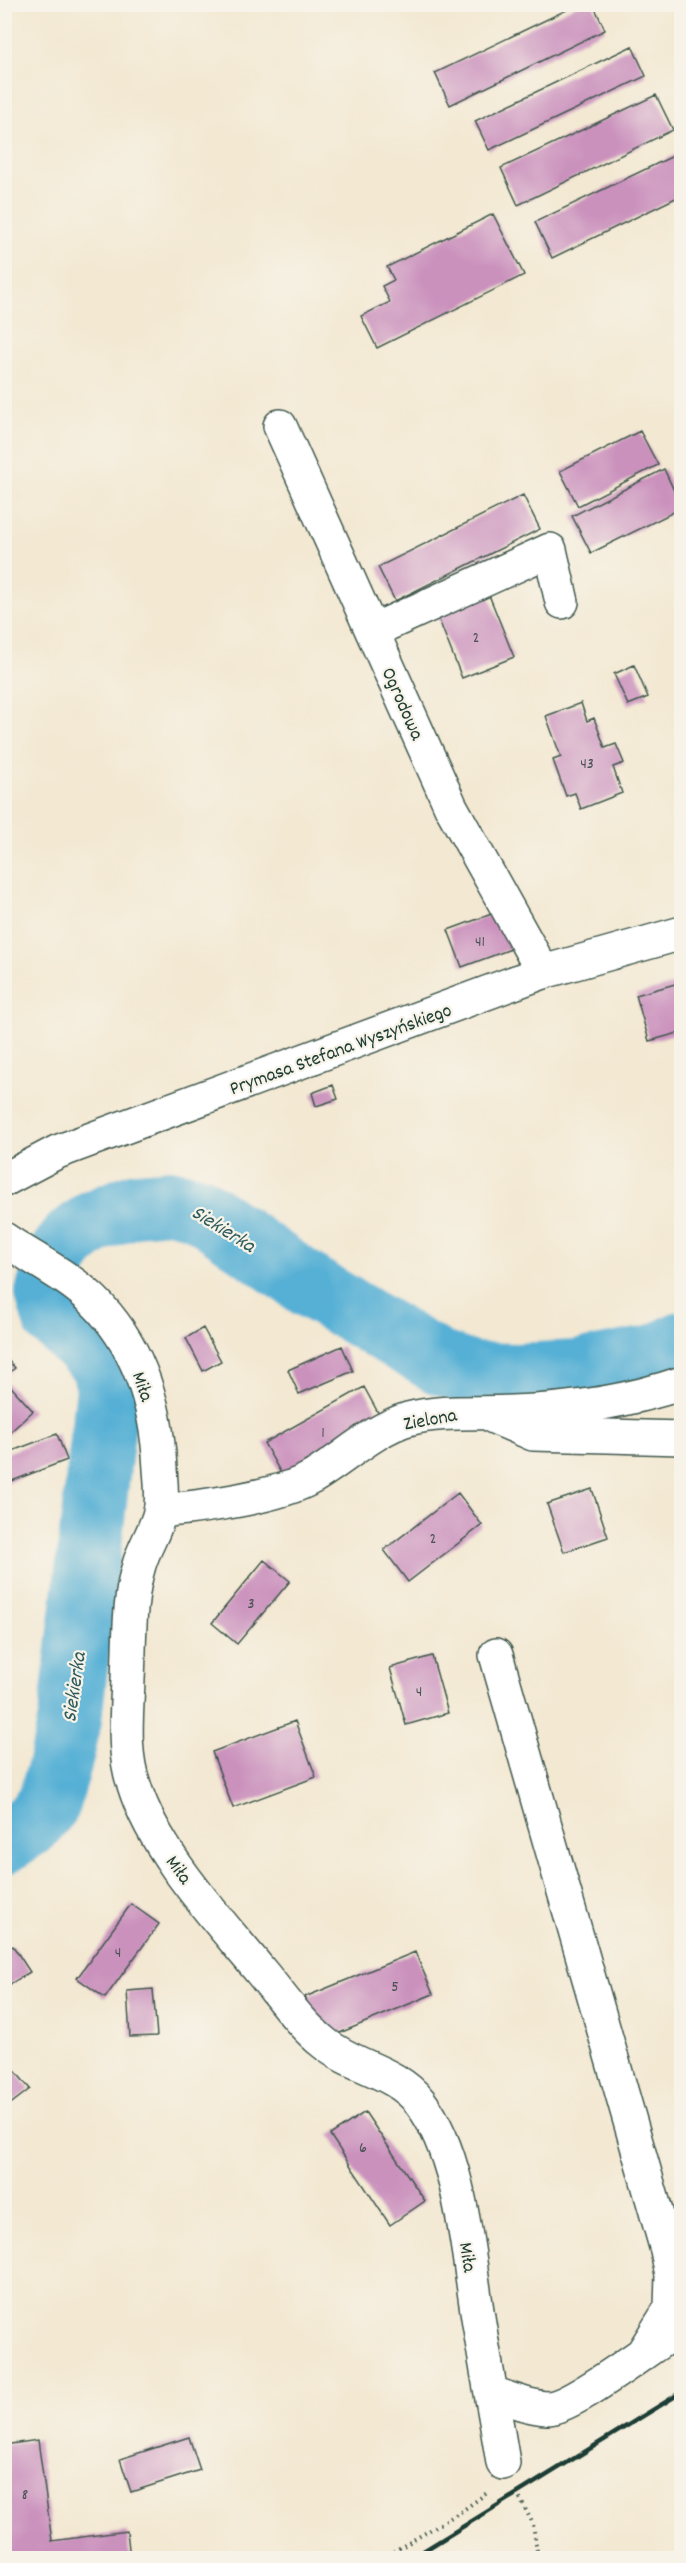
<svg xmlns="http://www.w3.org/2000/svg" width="686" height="2563" font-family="Dekko,sans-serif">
<rect width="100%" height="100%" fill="#f7f3e8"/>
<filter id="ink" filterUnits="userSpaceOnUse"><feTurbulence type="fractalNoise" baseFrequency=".0167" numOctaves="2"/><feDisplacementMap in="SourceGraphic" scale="12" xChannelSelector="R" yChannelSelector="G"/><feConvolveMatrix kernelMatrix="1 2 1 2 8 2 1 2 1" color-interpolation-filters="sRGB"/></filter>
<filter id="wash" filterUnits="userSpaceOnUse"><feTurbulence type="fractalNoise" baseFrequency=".008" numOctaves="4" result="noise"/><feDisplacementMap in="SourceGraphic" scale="24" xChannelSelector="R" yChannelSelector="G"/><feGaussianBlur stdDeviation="1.35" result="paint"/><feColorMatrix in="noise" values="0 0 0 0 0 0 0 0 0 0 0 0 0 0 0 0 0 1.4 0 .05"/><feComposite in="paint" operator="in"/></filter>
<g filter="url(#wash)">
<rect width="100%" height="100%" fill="#f3e8d2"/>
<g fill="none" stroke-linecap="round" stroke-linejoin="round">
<path stroke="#57b0d5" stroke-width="64" d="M4 1842 31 1824 49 1803 62 1756 70 1719 108 1388 102 1363 54 1317 47 1293 58 1257 71 1239 95 1221 137 1204 170 1201 197 1207 311 1287 438 1362 472 1374 517 1375 577 1372 655 1357 682 1343"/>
</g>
<g id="blocks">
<path fill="#ca91bd" d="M579 4H593L605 30 450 105 435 73Z
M632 46 646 76 489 150 475 121Z
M656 95 673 130 518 205 501 168Z
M675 155 682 169V195L552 258 535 222Z
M493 214 524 275 377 348 361 316 390 302 382 286 394 280 387 267Z
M640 431 658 465 578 506 560 471Z
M664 469 682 508 591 553 572 516Z
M523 495 540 529 395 601 378 567Z
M489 595 514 657 462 678 437 615Z
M634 665 648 697 628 705 614 674Z
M581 703 587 721 594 718 605 748 616 744 624 763 613 767 622 793 581 809 575 793 566 796 553 760 561 757 546 716Z
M497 912 511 949 462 967 448 930Z
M682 982V1032L649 1041 636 995Z
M333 1085 338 1099 316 1106 312 1093Z
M203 1328 221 1361 203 1371 186 1338Z
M342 1346 353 1371 299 1394 288 1370Z
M4 1356 15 1368 4 1377Z
M4 1379 33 1411 6 1436 4 1434Z
M364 1387 382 1420 282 1475 264 1443Z
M57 1434 67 1460 4 1484V1454Z
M592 1489 608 1537 564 1552 547 1504Z
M458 1493 482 1525 408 1582 384 1550Z
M264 1560 290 1581 237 1644 212 1623Z
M432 1656 448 1713 406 1725 390 1668Z
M295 1721 316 1777 233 1808 212 1752Z
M131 1904 159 1924 105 1998 77 1978Z
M13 1946 30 1972 4 1988V1952Z
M415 1952 433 1994 323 2040 305 1997Z
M153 1989 157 2036 130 2037 127 1991Z
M11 2066 30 2089 4 2109V2071Z
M365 2112 425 2201 390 2225 330 2135Z
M189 2437 200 2470 131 2492 120 2459Z
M38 2440 52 2541 127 2531 130 2558H5L4 2445Z"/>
</g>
</g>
<g filter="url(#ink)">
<use href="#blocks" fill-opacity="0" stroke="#3f574c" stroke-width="1.5"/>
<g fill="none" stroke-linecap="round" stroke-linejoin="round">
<g stroke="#3f574c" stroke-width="36">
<path id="minor" d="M280 426 451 807 543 972
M372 631 550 550 562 602
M4 1239C33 1259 68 1276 93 1300 139 1345 157 1407 160 1469 161 1482 163 1499 160 1512 156 1530 144 1547 139 1565 128 1601 130 1641 128 1679 127 1714 122 1751 134 1785 155 1853 218 1919 262 1973 282 1997 300 2024 324 2043 353 2067 396 2071 420 2102 463 2157 468 2262 480 2329 487 2374 496 2418 503 2463
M494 1417 533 1434 682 1438
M160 1511C200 1507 278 1497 311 1478 342 1460 374 1429 408 1419 442 1410 477 1414 512 1412 569 1410 627 1402 682 1383
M496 1655 667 2250 672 2275 671 2308 644 2351
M492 2393C510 2399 528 2407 547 2408 571 2408 640 2354 664 2339"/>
</g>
<g stroke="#3f574c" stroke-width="36">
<path id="major" d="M4 1180 57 1152 543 972 682 933"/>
</g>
<path stroke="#3f574c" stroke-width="4" stroke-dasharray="1.5 4.5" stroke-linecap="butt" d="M517 2493 533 2524 538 2558
M383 2558 462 2511 487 2493"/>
<use href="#minor" stroke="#fff" stroke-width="33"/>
<use href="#major" stroke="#fff" stroke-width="33"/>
<path stroke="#1f3d34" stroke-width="4.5" d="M412 2558 682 2392"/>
</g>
</g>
<g text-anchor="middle" stroke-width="4.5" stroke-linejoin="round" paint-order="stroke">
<g font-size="16" fill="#4a5256">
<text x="476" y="642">2</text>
<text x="587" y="768">43</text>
<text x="480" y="946">41</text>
<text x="323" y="1437">1</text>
<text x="433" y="1543">2</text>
<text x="251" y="1608">3</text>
<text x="419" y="1696">4</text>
<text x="118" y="1957">4</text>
<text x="395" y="1991">5</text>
<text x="363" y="2152">6</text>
<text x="25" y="2499">8</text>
</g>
<g font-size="20" fill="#1f3d34" stroke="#f7f3e8">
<text transform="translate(404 703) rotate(66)" y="7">Ogrodowa</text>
<text transform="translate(340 1048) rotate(-20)" y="7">Prymasa Stefana Wyszyńskiego</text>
<text transform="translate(144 1386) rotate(71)" y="7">Miła</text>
<text transform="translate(430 1418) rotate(-10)" y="7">Zielona</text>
<text transform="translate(180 1869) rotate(54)" y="7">Miła</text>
<text transform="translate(469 2257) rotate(81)" y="7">Miła</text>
</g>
<g font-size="21" font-style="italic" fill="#2d5a5c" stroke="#f7f3e8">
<text transform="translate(224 1228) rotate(32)" y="7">Siekierka</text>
<text transform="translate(73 1687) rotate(-82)" y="7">Siekierka</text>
</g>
</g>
<rect width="686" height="2563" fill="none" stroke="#f7f3e8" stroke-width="24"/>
</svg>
